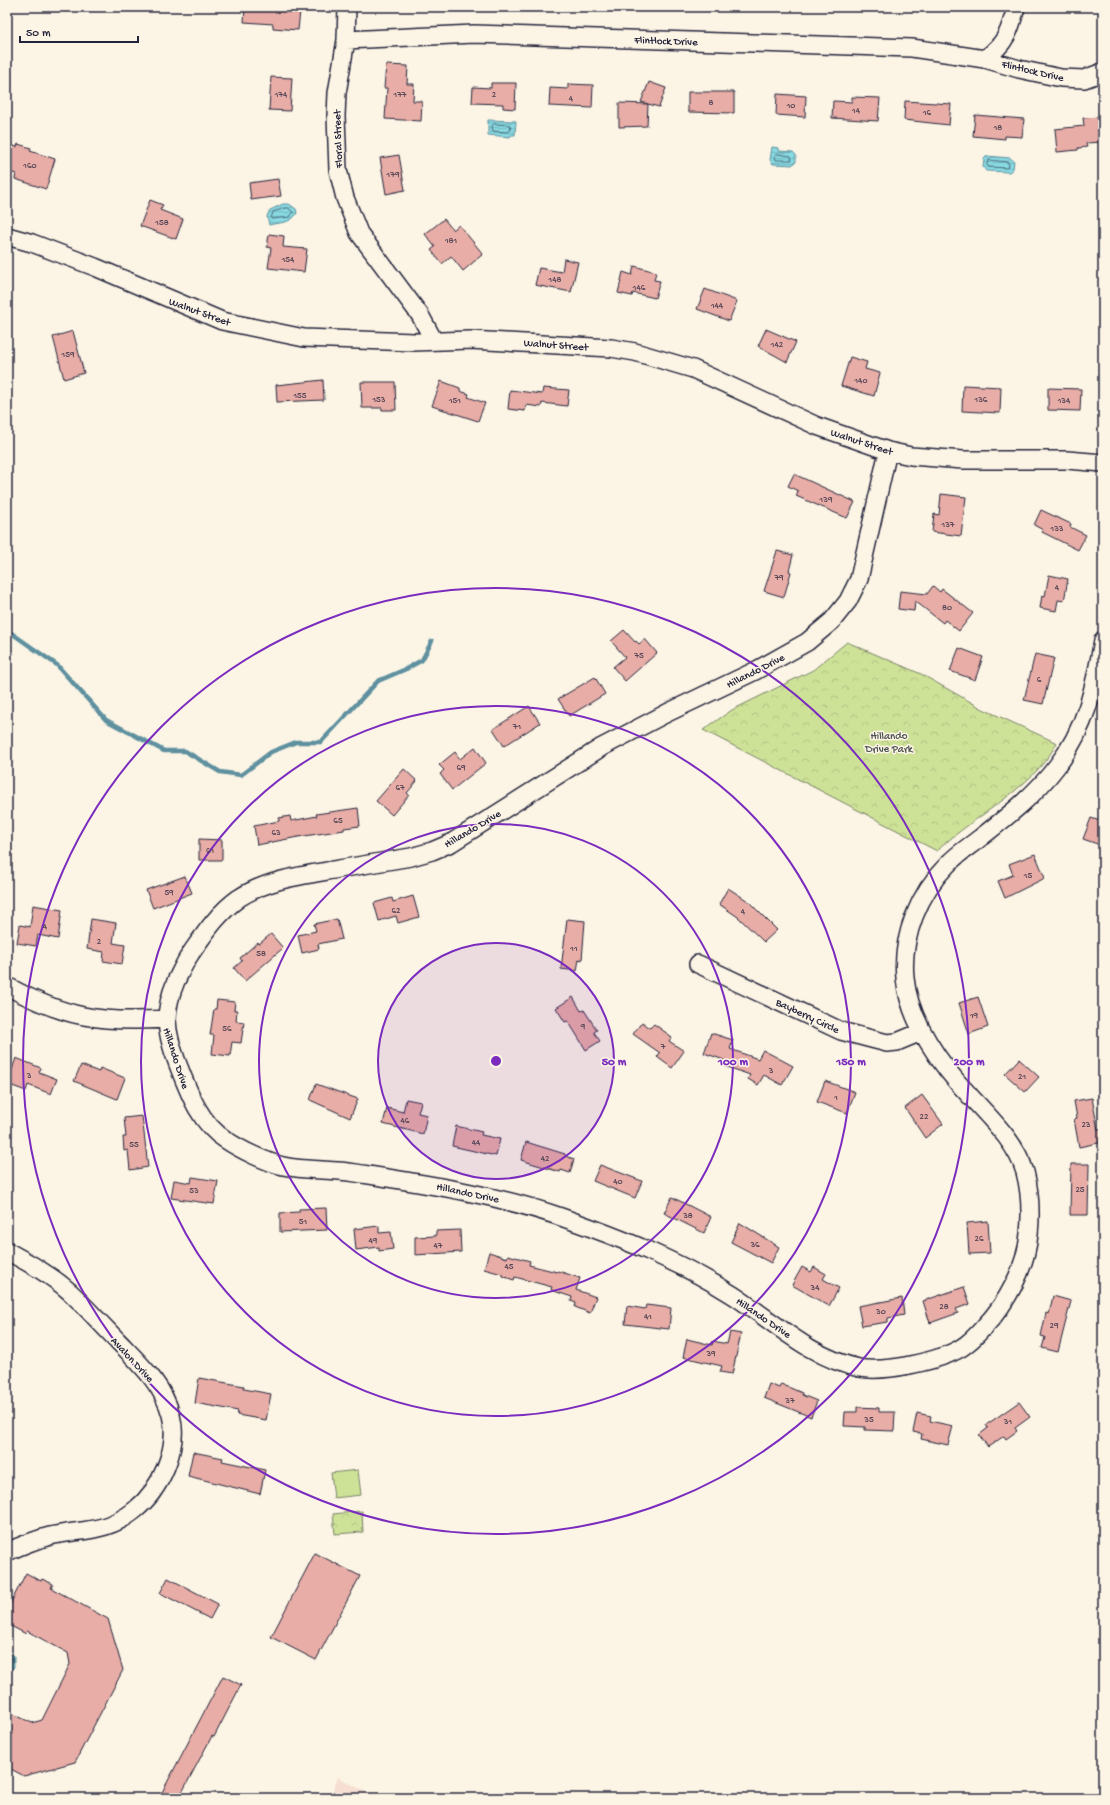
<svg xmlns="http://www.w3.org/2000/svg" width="1110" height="1805" font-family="'Gochi Hand',sans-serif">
<defs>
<pattern id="park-crowns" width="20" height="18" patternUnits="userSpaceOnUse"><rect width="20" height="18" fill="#cee297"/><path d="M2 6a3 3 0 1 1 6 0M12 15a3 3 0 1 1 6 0" fill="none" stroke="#b1c283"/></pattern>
<pattern id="water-rules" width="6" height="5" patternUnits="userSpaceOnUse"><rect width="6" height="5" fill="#88d9e1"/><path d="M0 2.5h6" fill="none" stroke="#75bac2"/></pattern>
</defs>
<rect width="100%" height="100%" fill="#fcf5e5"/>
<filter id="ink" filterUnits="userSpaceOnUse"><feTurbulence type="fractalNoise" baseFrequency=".025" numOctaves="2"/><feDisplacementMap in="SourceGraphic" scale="8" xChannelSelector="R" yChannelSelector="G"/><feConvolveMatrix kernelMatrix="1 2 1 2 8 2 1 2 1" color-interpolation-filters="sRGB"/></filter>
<g filter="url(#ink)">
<path fill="#f6dfd2" d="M338 1777 377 1798H284L287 1795 302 1793 332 1794Z"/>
<path fill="url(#park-crowns)" stroke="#788269" d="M847 642 921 674 983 709 1057 743C1030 792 976 813 937 851L703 730 732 710 813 670Z
M362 1511 363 1532 335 1534 333 1514Z"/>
<path fill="#cee297" stroke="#788269" d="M358 1470 361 1495 334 1498 331 1473Z"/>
<path fill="url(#water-rules)" stroke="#5f909f" d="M488 120 516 121 515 135H511L510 137 488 135Z
M772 147 779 148V151L793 152 796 155V162L792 165 773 164 770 160Z
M987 156 1010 158 1014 161 1013 169 1009 172 986 171 983 167 984 159Z
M283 204H289L296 209 297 213C291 224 280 222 269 225L267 216 270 210Z
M7 1651 14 1656V1667L7 1671Z"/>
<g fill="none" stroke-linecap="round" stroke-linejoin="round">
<path stroke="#4b6b7d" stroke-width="1" d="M494 124 510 125 511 130 507 132 493 131 492 126Z
M777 154 791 156 792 160H776L775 156Z
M989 160 1008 162 1009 166 1007 168 989 167 987 165Z
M288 208 293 212 290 217 271 219 273 212Z"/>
<path stroke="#5f909f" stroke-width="4.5" d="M7 630 57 665 106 720 164 751H185L220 772 241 775 271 752 296 742H321L378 681 406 669 422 660 432 641"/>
</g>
<path fill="#e8ada6" stroke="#22223b" d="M245 7H268V8L300 11 298 30 273 28V24L244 22Z
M386 65 408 66 407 84H414L413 101H422L421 121 385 119 387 88H384Z
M271 77 292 78 290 111 269 110Z
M649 82 666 88 659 107 648 104 647 126 619 127V103L648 104 641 102Z
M491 83H516L515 109 503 108V104L472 103 473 87 491 88Z
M568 84 593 85 592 108 549 106 550 88 568 89Z
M688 92H734V113L688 112Z
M777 94 806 96 805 117 776 115Z
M852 97 880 98 878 121 832 118 833 101 852 102Z
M905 101 951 104 949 125 904 120Z
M975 115 1024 119 1022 137 1005 136V139L973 136Z
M1101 117 1103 142 1086 143 1087 147 1078 148V150L1057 152 1055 129 1084 126 1083 118Z
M7 144 17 147 18 144 31 148 30 151 55 159 46 189 15 179 16 174 7 171Z
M399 155 405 190 386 194 380 158Z
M278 179 281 196 251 200 249 183Z
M150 200 163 205 160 210 183 219 176 239 140 226Z
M444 219 453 230 459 225 483 254 463 271 451 256 442 264 431 250 435 247 425 234Z
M269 234 284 236 283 247 307 249 304 272 268 268 271 248 267 247Z
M564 259 578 262 571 292 535 285 539 268 562 272Z
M634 266 656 272 654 280 660 281 655 298 633 293 632 296 618 293 623 272 632 275Z
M705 289 737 301 729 321 697 309Z
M766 329 796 342 787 362 758 346Z
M73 331 84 373 64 379 53 337Z
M850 357 867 362 865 369 880 373 874 396 841 386Z
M323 380 324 400 277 402 276 385Z
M441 381 460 388V391L469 394 468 397 485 403 478 421 432 406Z
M361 382H395L396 410H382V408H362Z
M963 385 1001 387 1000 413 962 411Z
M543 388 569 390 567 406 542 403 541 407 526 405 525 411 508 409 510 390 542 394Z
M1048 388 1081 389 1080 411 1048 410Z
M794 474 855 502 847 518 796 496 798 491 788 486Z
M941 494 966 497 961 536 932 532 934 514 939 515Z
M1041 510 1071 524 1070 527 1086 535 1078 550 1042 532 1043 530 1034 525Z
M777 551 793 555 789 571 791 572 784 597 764 591Z
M1049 575 1068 579 1064 601 1058 600 1056 611 1040 608 1042 595 1045 596Z
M933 586 940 592 942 589 973 613 959 631 945 620 943 623 915 601 914 611 898 609 900 591 927 594Z
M624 630 635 642 636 641 639 644 645 639 657 653 625 681 613 667 625 657 611 641Z
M959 648 983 657 975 680 950 671Z
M1035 654 1054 658 1043 704 1024 700Z
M595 677 605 694 569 716 558 699Z
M529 706 540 723 504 746 493 729Z
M475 747 486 763 452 790 440 774 444 770 439 765 455 752 460 759Z
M404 769 417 781 407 793 409 795 392 815 376 801Z
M358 808 360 826 344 828V830L298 837 257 845 254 826 279 821V818L290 816 291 821 317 816 316 814Z
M1091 818 1103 822V846L1083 839Z
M199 839 222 840V860H199Z
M1035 854 1045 878 1005 898 998 881 1013 875 1009 864Z
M185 876 192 893 153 908 146 890Z
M728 888 748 901 777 930 764 942 738 917 719 904Z
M413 896 419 917 398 923 396 916 379 921 374 903 392 898 393 902Z
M33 905 62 910 58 939 38 935 36 946 17 943 20 925 30 927Z
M91 919 116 923 113 943 125 945 122 964 103 961 104 952 87 949Z
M337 919 342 939 318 944 319 949 302 953 298 935 316 931 314 924Z
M567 919 585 921 582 960 579 959 577 971 561 969Z
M271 934 283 948 245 981 234 968 242 961 240 958 258 942 259 944Z
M573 997 581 1011 584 1010 597 1030 594 1032 600 1041 586 1050 568 1021 565 1022 556 1008Z
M978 997 988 1027 969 1034 959 1003Z
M217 1000 235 1002 234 1010H237L236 1021 244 1022 241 1043 232 1042 230 1056 212 1054 214 1035H210L214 1009H216Z
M642 1022 650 1028 654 1024 672 1037 669 1041 684 1051 672 1068 657 1057 660 1053 633 1034Z
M711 1033 733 1040 730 1049 758 1059 763 1050 793 1066 782 1085 764 1075 758 1085 748 1079 750 1075 722 1065 724 1060 704 1053Z
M16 1058 41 1068 39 1072 57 1079 51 1094 28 1085 26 1091 7 1084Z
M1019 1059 1039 1077 1025 1092 1005 1074Z
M81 1065 99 1072 100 1068 125 1078 117 1099 74 1081Z
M825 1081 855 1092 847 1113 817 1102Z
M316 1084 358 1099 350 1118 310 1100Z
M922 1095 943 1124 925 1138 905 1108Z
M1092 1098 1098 1130 1103 1129V1142L1079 1147 1074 1119 1077 1118 1074 1101Z
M406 1099 421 1102 418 1113 427 1115 423 1134 383 1124 387 1108 403 1112Z
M142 1116 148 1167 130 1170 128 1150 124 1151 123 1137H126L124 1118Z
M456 1126 482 1132 481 1135 500 1139 496 1156 452 1146Z
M526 1142 565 1154V1156L574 1159 570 1173 561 1170 560 1172 521 1160Z
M1071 1164H1089L1088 1215H1070Z
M600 1165 642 1181 635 1198 593 1181Z
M192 1177 218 1181 214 1204 171 1198 174 1180 191 1183Z
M672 1197 711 1217 704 1233 664 1213Z
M326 1208 327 1230 280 1232V1213L299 1212V1209Z
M988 1221 990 1253 969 1254 967 1223Z
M740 1223 779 1247 771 1263 731 1242Z
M379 1226V1233L391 1232 393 1249 379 1251V1247L356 1250 354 1229Z
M460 1230 461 1252 415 1255V1237L436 1236V1231Z
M489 1252 507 1258 508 1255 530 1261 529 1265 557 1272 558 1271 580 1278 576 1290 596 1297 590 1313 575 1307 576 1303 571 1301 572 1297 551 1290 552 1287 515 1277 514 1280 502 1276V1274L484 1269Z
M802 1267 811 1272 814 1267 826 1274 823 1279 839 1288 829 1306 792 1285Z
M964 1287 970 1304 956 1309 958 1313 930 1323 923 1301Z
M1053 1296 1071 1301 1058 1352 1042 1348 1045 1337 1041 1336 1046 1313 1049 1314Z
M902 1298 904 1315 888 1318V1322L862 1326 858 1306Z
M646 1305 671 1308 669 1329 625 1324 627 1306 645 1309Z
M730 1332 741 1334 732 1374 720 1372 722 1366 683 1357 687 1339 712 1345 713 1341 727 1344Z
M199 1378 244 1386V1389L271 1394 266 1420 237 1415 238 1411 195 1403Z
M769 1384 779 1388 781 1384 802 1393V1395L817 1401 811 1417 764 1398Z
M1019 1402 1030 1417 1015 1428 1017 1431 1006 1439 1004 1436 988 1447 979 1435 988 1428 986 1425Z
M857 1407 879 1408V1412H895L894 1431 865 1430V1427L844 1426 845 1412H857Z
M917 1413 931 1416 930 1421 953 1426 948 1445 921 1439 922 1434 913 1432Z
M193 1452 223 1458 222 1461 265 1470 260 1494 188 1476Z
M315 1553 360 1576 316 1660 271 1637Z
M26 1573 41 1581 42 1579 53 1584 51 1588 108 1619 123 1670 75 1762 24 1776 7 1767V1711L32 1723 42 1720 70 1664 68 1653 27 1631 26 1634 7 1624V1610Z
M168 1578 218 1604 210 1619 160 1593Z
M223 1676 241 1685 214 1737 212 1736 179 1798H159Z"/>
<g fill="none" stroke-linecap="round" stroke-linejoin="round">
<g stroke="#22223b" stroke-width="20">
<path id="street" d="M347 7 346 40 337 93 336 116 338 170 345 198 359 233 420 315 434 341
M346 40 474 34 912 48 985 59 1019 69 1061 78 1084 79 1103 72
M985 59C1006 43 1010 31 1016 7
M7 236 32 243 95 267 222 321 304 338 414 342 470 340 611 348 635 352 693 369 817 426 888 451 911 456 963 460H1067L1103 463
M888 451 859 579 848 601 832 621 807 642 755 671 667 713 602 747 451 843 432 851 411 857C387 861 363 865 339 869 305 875 268 879 239 898 218 913 205 933 191 953 185 962 181 971 176 981 163 1012 165 1030 177 1062 188 1090 199 1123 226 1140 241 1150 266 1162 283 1166 306 1171 332 1169 356 1173 426 1184 494 1194 561 1217 621 1238 679 1261 733 1295 773 1321 811 1358 859 1368 884 1373 939 1361 961 1348 969 1343 977 1335 984 1327 1007 1303 1026 1268 1029 1234 1031 1214 1030 1191 1025 1172 1016 1142 990 1118 970 1096 941 1066 909 1021 905 978 901 937 919 893 948 864 957 854 970 846 980 838 1008 816 1035 795 1057 766 1086 729 1095 685 1103 640
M698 964 841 1031 887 1043 897 1042 921 1032
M7 986C65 1018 100 1023 166 1019
M7 1251C29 1263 51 1275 70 1292 86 1307 101 1324 117 1340 138 1362 163 1384 171 1415 180 1448 160 1490 135 1510 107 1533 82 1529 50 1536 35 1540 20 1546 7 1552"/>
</g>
<use href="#street" stroke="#fcf5e5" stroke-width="17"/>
</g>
</g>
<circle cx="496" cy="1061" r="118" fill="#7b2cbf" fill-opacity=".12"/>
<g fill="none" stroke="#7b2cbf" stroke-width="2">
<circle cx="496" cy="1061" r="118"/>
<circle cx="496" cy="1061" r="237"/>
<circle cx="496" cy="1061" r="355"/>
<circle cx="496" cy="1061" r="473"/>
</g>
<g text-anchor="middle" stroke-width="3" stroke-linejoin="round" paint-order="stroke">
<g font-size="9" fill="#544556">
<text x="281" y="97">174</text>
<text x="400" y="97">177</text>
<text x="494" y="97">2</text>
<text x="571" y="101">4</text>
<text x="711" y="105">8</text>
<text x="791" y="108">10</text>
<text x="856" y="113">14</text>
<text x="927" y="115">16</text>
<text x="998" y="130">18</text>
<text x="30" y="168">160</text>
<text x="393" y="177">179</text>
<text x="162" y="225">158</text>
<text x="451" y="243">181</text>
<text x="288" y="262">154</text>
<text x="555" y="282">148</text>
<text x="639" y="290">146</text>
<text x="717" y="308">144</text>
<text x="777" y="347">142</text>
<text x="68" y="357">159</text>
<text x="861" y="383">140</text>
<text x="300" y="398">155</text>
<text x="379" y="402">153</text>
<text x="981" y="402">136</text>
<text x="455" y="403">151</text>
<text x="1064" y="403">134</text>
<text x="826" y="502">139</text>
<text x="948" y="527">137</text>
<text x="1057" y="531">133</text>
<text x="779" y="580">79</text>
<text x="1057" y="590">4</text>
<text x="947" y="610">80</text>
<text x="639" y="658">75</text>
<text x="1039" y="682">6</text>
<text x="517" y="729">71</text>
<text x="461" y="770">69</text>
<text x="400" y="790">67</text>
<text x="338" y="823">65</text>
<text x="276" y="835">63</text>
<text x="210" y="853">61</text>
<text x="1028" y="878">15</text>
<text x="169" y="895">59</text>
<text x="396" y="913">62</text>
<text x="743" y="914">4</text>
<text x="45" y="929">4</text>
<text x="99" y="944">2</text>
<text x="574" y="951">11</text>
<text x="261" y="956">58</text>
<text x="974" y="1018">19</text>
<text x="583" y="1029">9</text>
<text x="227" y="1031">56</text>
<text x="663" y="1049">7</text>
<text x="771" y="1073">3</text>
<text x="29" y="1078">3</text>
<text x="1022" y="1079">21</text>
<text x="836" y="1100">1</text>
<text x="924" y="1119">22</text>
<text x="405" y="1123">46</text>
<text x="1086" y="1127">23</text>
<text x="476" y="1145">44</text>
<text x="134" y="1147">55</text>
<text x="545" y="1161">42</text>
<text x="618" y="1184">40</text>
<text x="1080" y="1192">25</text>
<text x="194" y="1193">53</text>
<text x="688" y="1218">38</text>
<text x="303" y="1224">51</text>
<text x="979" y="1241">26</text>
<text x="373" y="1243">49</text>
<text x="755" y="1247">36</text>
<text x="438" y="1248">47</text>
<text x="509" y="1269">45</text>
<text x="815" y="1290">34</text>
<text x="944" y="1309">28</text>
<text x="881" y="1314">30</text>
<text x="648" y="1319">41</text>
<text x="1054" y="1328">29</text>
<text x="711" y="1356">39</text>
<text x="790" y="1403">37</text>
<text x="869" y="1422">35</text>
<text x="1008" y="1424">31</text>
</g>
<g font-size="11" fill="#22223b" stroke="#fcf5e5">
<text transform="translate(666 40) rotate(2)" y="4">Flintlock Drive</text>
<text transform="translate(1033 70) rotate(13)" y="4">Flintlock Drive</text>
<text transform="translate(337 139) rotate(-92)" y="4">Floral Street</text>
<text transform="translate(200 311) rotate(20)" y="4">Walnut Street</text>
<text transform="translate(556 344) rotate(4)" y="4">Walnut Street</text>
<text transform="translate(862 441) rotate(18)" y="4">Walnut Street</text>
<text transform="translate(755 670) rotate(-27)" y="4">Hillando Drive</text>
<text transform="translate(472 828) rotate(-31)" y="4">Hillando Drive</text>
<text transform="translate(808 1015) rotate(25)" y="4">Bayberry Circle</text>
<text transform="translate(177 1058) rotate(72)" y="4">Hillando Drive</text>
<text transform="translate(468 1192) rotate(12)" y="4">Hillando Drive</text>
<text transform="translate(764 1317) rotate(34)" y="4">Hillando Drive</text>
<text transform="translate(133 1359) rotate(47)" y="4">Avalon Drive</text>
</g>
<g font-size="11" fill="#4d5252" stroke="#fcf5e5">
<text x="889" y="739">Hillando<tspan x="889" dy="13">Drive Park</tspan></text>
</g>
</g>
<circle cx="496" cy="1061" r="6" fill="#7b2cbf" stroke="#fcf5e5" stroke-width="2"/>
<g font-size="12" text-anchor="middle" font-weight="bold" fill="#7b2cbf" stroke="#fcf5e5" stroke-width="3" stroke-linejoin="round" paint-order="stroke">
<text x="614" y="1065">50 m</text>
<text x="733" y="1065">100 m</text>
<text x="851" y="1065">150 m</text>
<text x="969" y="1065">200 m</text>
</g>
<rect width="1110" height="1805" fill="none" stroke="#fcf5e5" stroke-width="24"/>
<rect x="12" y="12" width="1086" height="1781" fill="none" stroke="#22223b" stroke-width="1.5" filter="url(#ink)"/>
<path d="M20 36v6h118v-6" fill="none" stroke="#22223b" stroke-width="2"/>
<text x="26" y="36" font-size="12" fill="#22223b" stroke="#fcf5e5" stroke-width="3" paint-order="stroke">50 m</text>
</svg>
